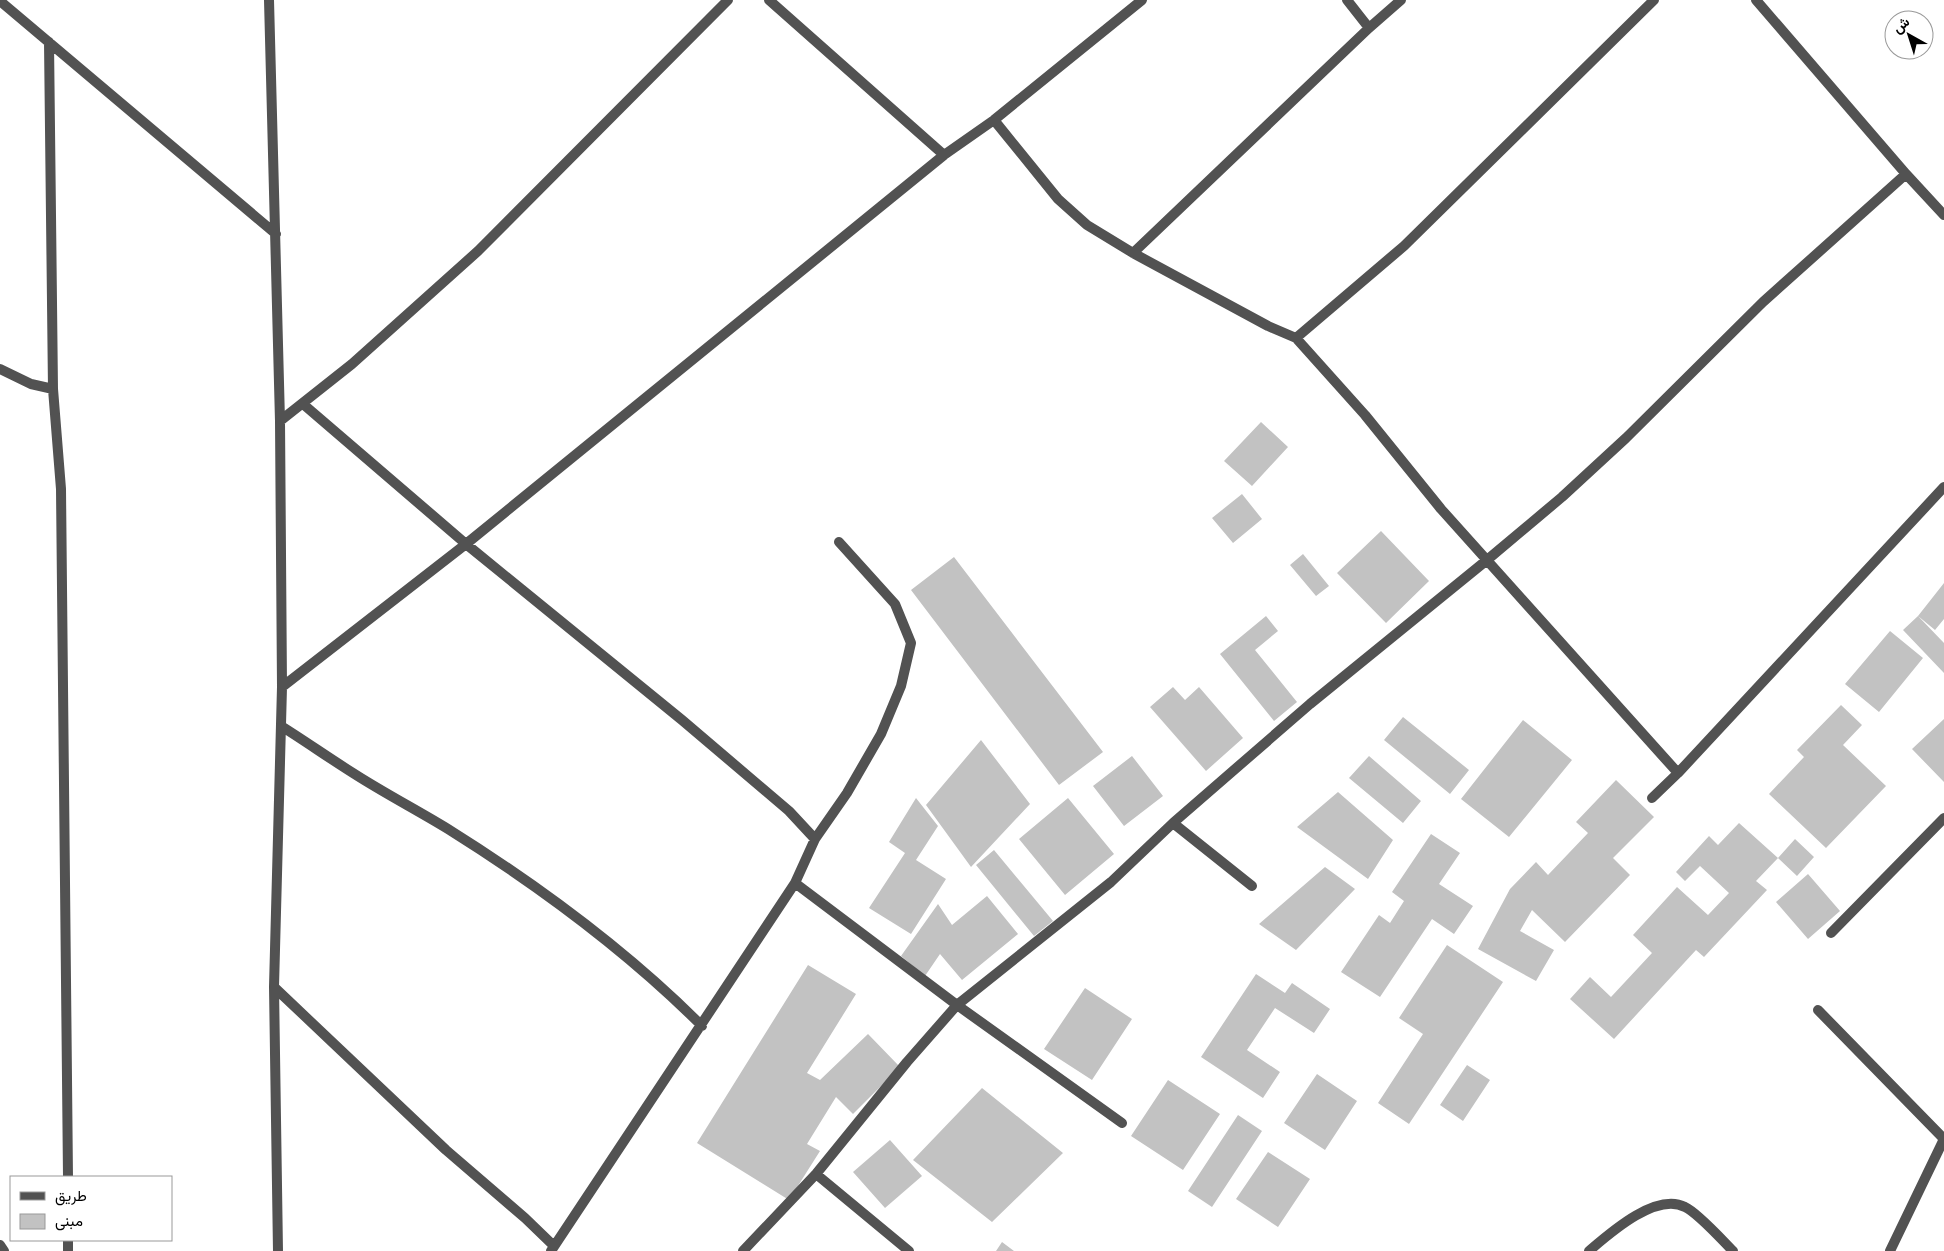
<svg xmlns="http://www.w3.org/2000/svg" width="1944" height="1251" font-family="'Roboto Condensed',Vazirmatn,sans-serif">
<rect width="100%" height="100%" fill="#fff"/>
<path fill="#c2c2c2" d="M1261 422 1288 447 1252 486 1224 461Z
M1242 494 1262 519 1233 543 1212 518Z
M1381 531 1429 581 1386 623 1337 573Z
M1303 554 1329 586 1316 596 1290 565Z
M954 557 1103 752 1059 785 911 590Z
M1944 583V619L1935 630 1918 616 1944 643V673L1903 630 1918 616Z
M1266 616 1278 631 1255 650 1297 702 1274 721 1220 654Z
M1890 631 1923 658 1879 712 1845 684Z
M1173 687 1185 700 1199 687 1243 738 1206 771 1150 707Z
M1841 705 1862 725 1843 745 1886 786 1826 848 1769 794 1804 757 1797 750Z
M1403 717 1469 770 1450 794 1384 740Z
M1944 719V782L1912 749Z
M1523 720 1572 760 1509 837 1461 799Z
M981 740 1030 804 971 867 926 805Z
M1132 756 1163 796 1124 826 1093 786Z
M1369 756 1421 801 1403 823 1349 778Z
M1616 780 1654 817 1613 858 1630 875 1565 942 1532 910 1520 931 1554 950 1536 981 1478 949 1510 889 1536 862 1548 875 1588 833 1576 822Z
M1338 792 1393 840 1368 879 1297 827Z
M916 798 938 826 916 860 946 879 911 934 869 908 905 853 889 842Z
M1068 798 1114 854 1065 895 1019 839Z
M1739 823 1778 858 1756 881 1767 890 1704 957 1696 950 1614 1039 1570 999 1590 977 1611 997 1652 953 1633 935 1677 887 1708 915 1729 893 1700 866 1685 881 1676 872 1709 836 1718 845Z
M1431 834 1460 853 1439 884 1473 906 1454 934 1432 919 1380 997 1341 972 1379 915 1390 923 1404 901 1392 892Z
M1795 839 1814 857 1797 876 1778 858Z
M994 850 1053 921 1034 936 976 865Z
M1325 867 1355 889 1296 950 1259 924Z
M1808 874 1840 911 1808 939 1776 902Z
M987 896 1018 934 962 980 940 954 925 976 901 956 938 904 952 925Z
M1447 945 1503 982 1409 1124 1378 1103 1423 1034 1399 1018Z
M808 965 856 994 807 1073 820 1080 868 1034 900 1067 853 1114 836 1097 807 1144 820 1151 789 1200 697 1143Z
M1256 974 1285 993 1292 983 1330 1009 1314 1033 1275 1008 1247 1050 1280 1072 1263 1098 1201 1057Z
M1085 988 1132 1019 1092 1080 1044 1049Z
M1467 1065 1490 1080 1463 1121 1440 1105Z
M1317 1074 1357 1101 1325 1150 1284 1123Z
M1168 1080 1220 1114 1183 1170 1131 1136Z
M982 1088 1063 1153 992 1222 913 1160Z
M1238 1115 1262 1131 1212 1207 1188 1191Z
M890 1140 922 1176 885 1208 853 1172Z
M1268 1152 1310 1179 1278 1227 1236 1199Z
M1002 1242 1014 1251H996Z"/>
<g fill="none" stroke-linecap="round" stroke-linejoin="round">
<path stroke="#525252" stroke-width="10" d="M269 0 280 421 282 687 274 987 278 1251
M769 0 944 155
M1347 0 1369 28
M1756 0 1906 174 1944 215
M0 1 276 234
M49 42 53 389
M994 120 1058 199 1087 225 1133 253 1268 326 1296 338 1365 415 1441 509 1678 773
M1133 253 1369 28 1401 0
M1296 338 1404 246 1654 0
M0 369 31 384 53 389 61 489 68 1177
M303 404 466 544 682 720 789 811 815 839
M280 421 352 364 478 251 728 0
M282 687 466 544 944 155 994 120 1142 0
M281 726C305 741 329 758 353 773 384 793 417 810 448 829 539 886 626 950 702 1026
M1652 798 1678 773 1944 487
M1173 823 1252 886
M795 883 957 1005 1122 1123
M1831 933 1944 818
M274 987 446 1150 525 1218 554 1246
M1818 1010 1944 1139
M816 1174 909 1251
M68 1240V1251
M0 1245 4 1251
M551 1251 795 883 815 839 847 793 881 734 901 686 911 643 895 604 839 542
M743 1251 816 1174 907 1062 957 1005 1111 882 1173 823 1310 704 1487 560 1562 497 1626 438 1763 302 1906 174
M1589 1251C1610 1233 1656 1192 1685 1207 1698 1213 1722 1240 1733 1251
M1890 1251 1944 1139"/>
</g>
<rect x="10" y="1176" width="162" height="65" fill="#ffffff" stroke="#999999"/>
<rect x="20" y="1192" width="25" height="8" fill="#525252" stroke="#999999"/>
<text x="55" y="1201" font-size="15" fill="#000000">طريق</text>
<rect x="20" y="1214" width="25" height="15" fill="#c2c2c2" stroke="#999999"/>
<text x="55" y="1226" font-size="15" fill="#000000">مبنى</text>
<g transform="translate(1909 35) rotate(321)"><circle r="24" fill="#ffffff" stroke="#999999"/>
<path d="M0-4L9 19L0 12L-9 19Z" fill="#000000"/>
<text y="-8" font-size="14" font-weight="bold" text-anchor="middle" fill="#000000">ش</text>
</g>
</svg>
